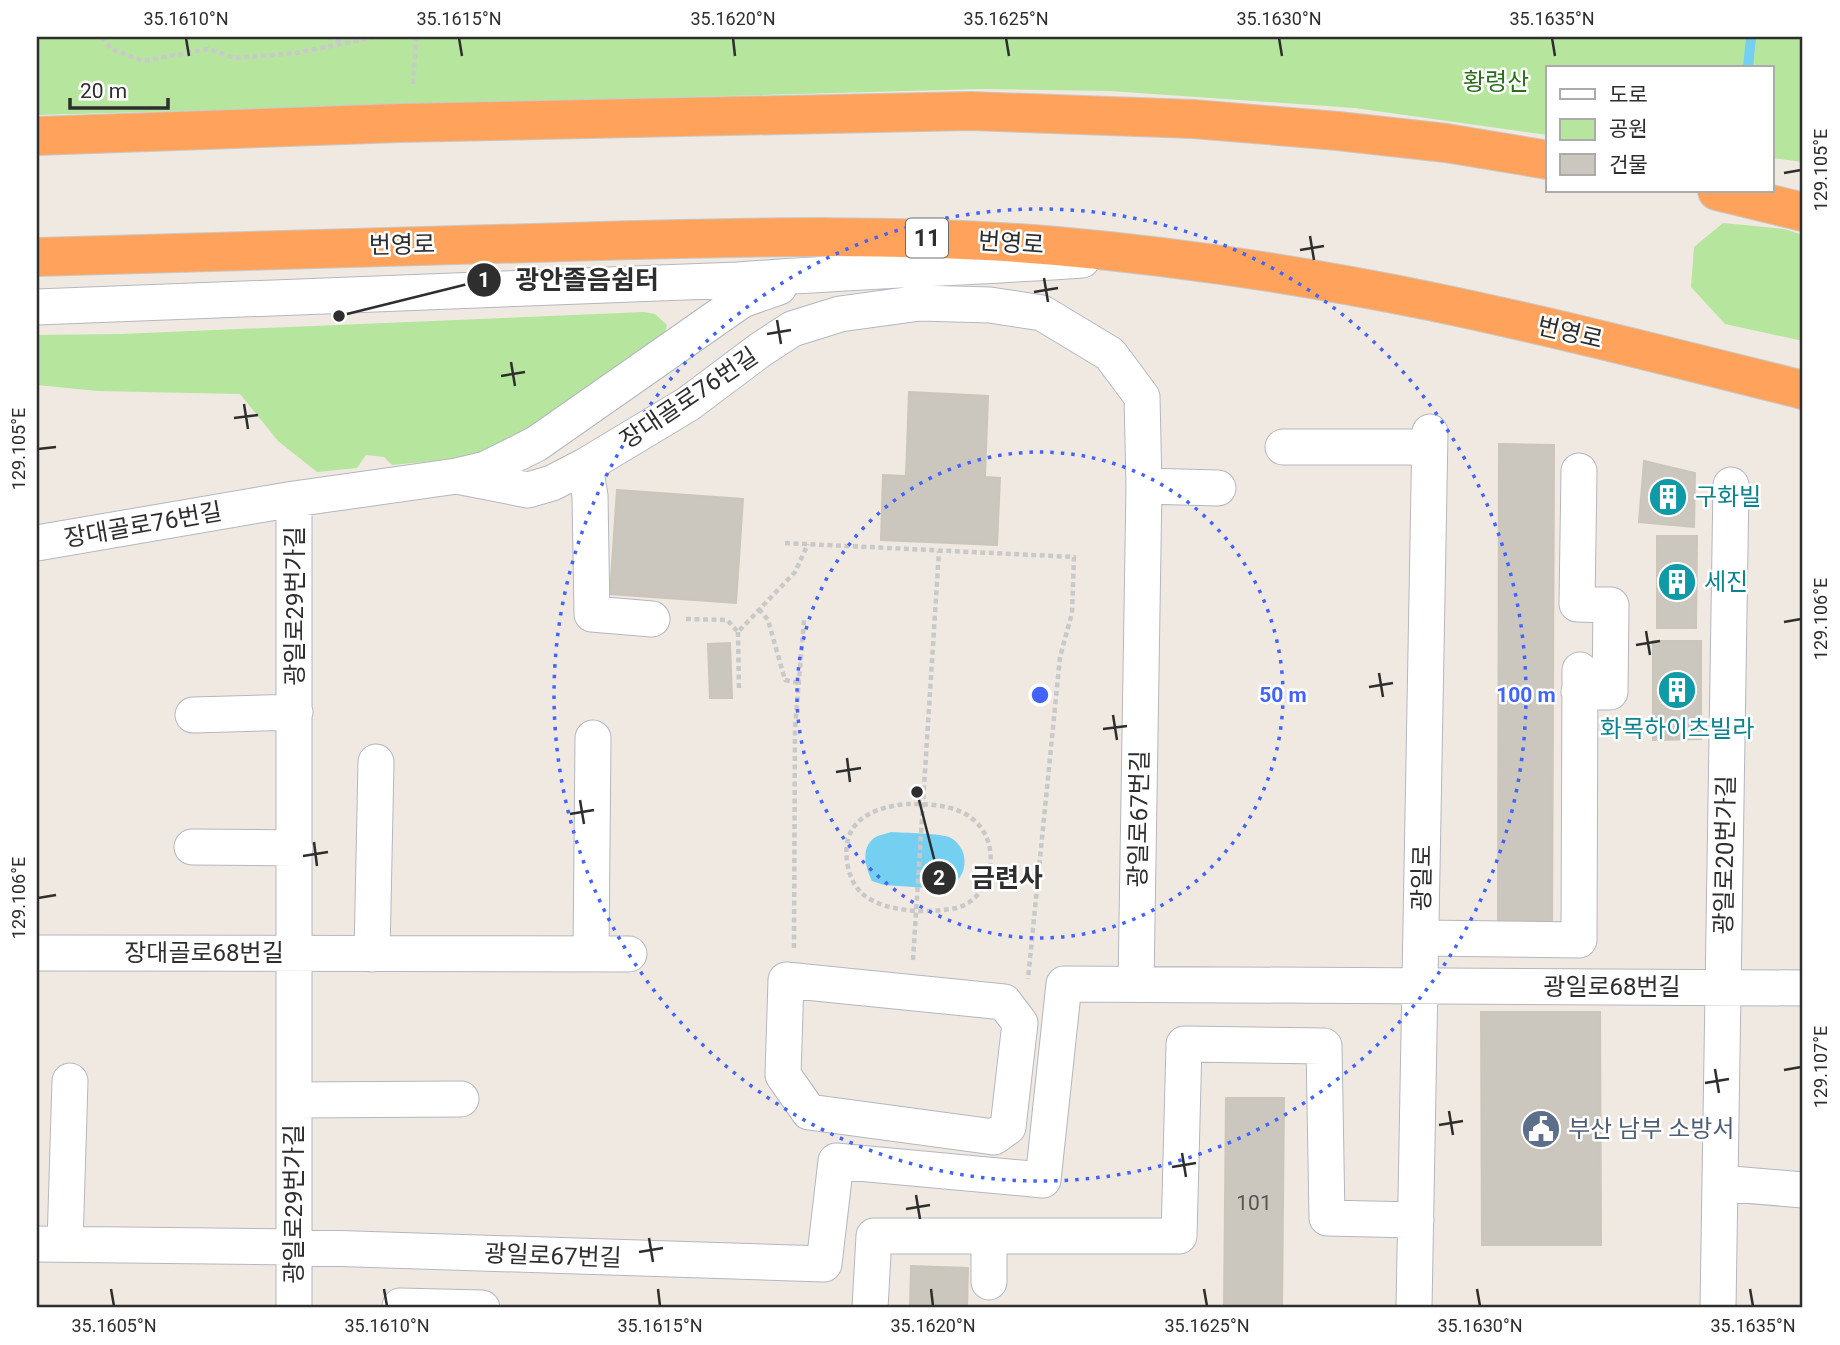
<svg xmlns="http://www.w3.org/2000/svg" width="1840" height="1345" font-family="Roboto,'Noto Sans KR',sans-serif">
<rect width="100%" height="100%" fill="#efe9e1"/>
<path fill="#b6e59e" d="M37 37H1803V162L1772 158V68H1548V135L1355 108 1110 91 978 89 37 115Z
M1723 223 1784 229 1803 235V341L1725 324 1691 287 1694 247Z
M644 312 655 314 667 325 664 336 548 421 477 457 392 465 384 457 366 455 357 468 317 472 278 441 240 394 98 391 37 385V335L121 334Z"/>
<path fill="#75cff0" d="M891 832C903 833 942 833 951 838 972 850 968 883 943 889L884 885 872 881C866 868 860 849 874 838 878 835 886 834 891 832Z"/>
<g fill="none" stroke-linecap="round" stroke-linejoin="round">
<path stroke="#75cff0" stroke-width="10" d="M1748 68 1751 37"/>
</g>
<path fill="#cbc7bf" stroke="#cbc5ba" stroke-width="2" d="M909 392 988 396 985 477 1000 478 997 545 881 540 883 475 906 476Z
M1499 444 1554 445 1552 933H1498Z
M1644 461 1695 473 1694 527 1639 522Z
M617 490 743 499 736 603 610 594Z
M1657 536H1697L1696 628H1657Z
M1653 641H1701V739L1653 740Z
M730 643 732 698H710L708 644Z
M1481 1012H1600L1601 1245H1482Z
M1226 1098H1284L1282 1308H1224Z
M911 1266 968 1268 967 1308H910Z"/>
<g fill="none" stroke-linecap="round" stroke-linejoin="round">
<g stroke="#b4b7c1" stroke-width="37">
<path id="minor" d="M37 307 738 280C853 271 967 268 1082 260
M1283 447H1429
M585 466 590 496 592 614 652 619
M1579 471 1577 604 1611 605 1610 692H1579
M457 476 528 490 552 483 585 466 688 404 760 350 792 329 840 314 920 303 990 305 1042 313 1110 354 1142 397 1144 486 1136 984
M1144 486 1218 488
M37 543 294 499 457 476 486 469 536 444 742 300 779 287
M193 715 295 712
M192 847 295 848
M1421 938 1579 940 1580 670
M37 953 629 954
M372 954 376 762
M591 954 593 738
M786 980 1004 1002 1020 1023 1008 1127 994 1137 809 1112 783 1075Z
M294 1100 461 1099
M1720 1183 1803 1190
M37 1244 294 1247 824 1264 836 1161 1043 1180 1064 984 1803 988
M65 1244 70 1081
M989 1282V1236H1179L1184 1044 1324 1046 1327 1218 1416 1220
M294 1308V499
M400 1308V1306L482 1308
M870 1308 874 1236H989
M1414 1308 1430 432
M1718 1308 1731 485"/>
</g>
<g stroke="#c9c9c9" stroke-width="40">
<path id="highway" d="M37 136 400 123 971 111 1193 119 1338 131 1446 143 1548 160
M1717 191 1803 212
M37 257C225 251 413 245 601 241 753 237 905 233 1057 246 1182 257 1306 276 1429 301 1554 327 1679 359 1803 390"/>
</g>
<path stroke="#c9c9c9" stroke-width="4.5" stroke-dasharray="5 3.5" stroke-linecap="butt" d="M102 37 111 49 143 61 208 49 235 58 296 53 376 37
M328 37 342 42
M413 84 416 37
M785 543 1074 557 1072 613 1060 657 1028 979
M759 609 768 620 785 680 799 683
M686 619 727 620 738 632 795 572 808 544
M738 632 739 691
M906 804C929 804 958 804 976 822 1004 849 990 904 951 909 924 913 891 912 868 898 856 890 851 880 848 867 839 824 868 808 906 804Z
M794 948 795 728 804 620
M913 960 939 551"/>
<use href="#minor" stroke="#fff" stroke-width="35"/>
<use href="#highway" stroke="#ffa35c" stroke-width="38"/>
</g>
<path fill="none" stroke="#2e2e2e" stroke-width="2.5" d="M186 38 189 56M459 38 462 56M733 38 735 56M1006 38 1009 56M1279 38 1282 56M1552 38 1555 56M1784 173 1801 170M1310 236 1314 260M1300 250 1324 246M1044 278 1048 302M1034 292 1058 288M777 320 781 344M767 334 791 330M511 362 515 386M501 376 525 372M244 404 248 429M234 418 258 415M38 449 56 447M1784 622 1801 619M1646 631 1650 655M1636 645 1660 641M1379 673 1383 697M1369 687 1393 683M1113 715 1117 740M1103 729 1127 726M847 758 850 782M836 772 861 768M580 800 584 824M570 814 594 810M314 842 317 866M303 856 328 852M38 898 56 895M1715 1069 1719 1093M1784 1070 1801 1067M1705 1083 1729 1079M1449 1111 1453 1135M1439 1125 1463 1121M1182 1153 1186 1177M1172 1167 1196 1163M916 1195 920 1219M906 1209 930 1205M649 1238 653 1262M639 1252 663 1248M111 1289 114 1306M384 1289 387 1306M658 1289 660 1306M931 1289 933 1306M1204 1289 1207 1306M1477 1289 1480 1306M1750 1289 1753 1306"/>
<g fill="none" stroke="#4264fb" stroke-width="3.5" stroke-dasharray="3.5 7">
<circle cx="1040" cy="695" r="243"/>
<circle cx="1040" cy="695" r="486"/>
</g>
<defs>
<g id="building-disc" transform="scale(2.0125)"><circle r="9.5" fill="#0f9aa8" stroke="#fff"/><path d="M-4-6H4V6H1V3H-1V6H-4ZM-2.5-4.3h1.7v1.8h-1.7ZM.8-4.3h1.7v1.8H.8ZM-2.5-1h1.7V.8h-1.7ZM.8-1h1.7V.8H.8Z" fill="#fff"/></g>
<g id="civic-disc" transform="scale(2.0125)"><circle r="9.5" fill="#5c6f8a" stroke="#fff"/><path d="M-.6-6.5H3V-4.5H.6V-3L4-1V1h2V6H-6V1h2V-1L-.6-3ZM-1.2 2.5V6h2.4V2.5Z" fill="#fff"/></g>
</defs>
<g fill-rule="evenodd">
<use href="#building-disc" x="1668" y="497"/>
<use href="#building-disc" x="1677" y="582"/>
<use href="#building-disc" x="1677" y="690"/>
<use href="#civic-disc" x="1541" y="1129"/>
</g>
<g text-anchor="middle" stroke-width="5" stroke-linejoin="round" paint-order="stroke">
<g font-size="21" fill="#555452">
<text x="1254" y="1210">101</text>
</g>
<rect fill="#fff" stroke="#6d6d6d" stroke-width="2" x="906" y="218.5" width="42" height="39" rx="5"/>
<g font-size="23" font-weight="bold" fill="#2e2e2e">
<text x="927" y="246">11</text>
</g>
<g font-size="24" fill="#2c6e1b" stroke="#fff">
<text x="1496" y="90">황령산</text>
</g>
<g font-size="24" fill="#2e2e2e" stroke="#fff">
<text transform="translate(1011 243) rotate(4)" y="8">번영로</text>
<text transform="translate(402 245) rotate(-1)" y="8">번영로</text>
<text transform="translate(1570 333) rotate(13)" y="8">번영로</text>
<text transform="translate(689 398) rotate(-34)" y="8">장대골로76번길</text>
<text transform="translate(143 525) rotate(-10)" y="8">장대골로76번길</text>
<text transform="translate(295 606) rotate(-90)" y="8">광일로29번가길</text>
<text transform="translate(1139 819) rotate(-89)" y="8">광일로67번길</text>
<text transform="translate(1725 855) rotate(-89)" y="8">광일로20번가길</text>
<text transform="translate(1422 878) rotate(-89)" y="8">광일로</text>
<text x="204" y="961">장대골로68번길</text>
<text x="1612" y="995">광일로68번길</text>
<text transform="translate(294 1204) rotate(-90)" y="8">광일로29번가길</text>
<text transform="translate(553 1256) rotate(2)" y="8">광일로67번길</text>
</g>
<g font-size="24" fill="#0d838f" stroke="#fff" text-anchor="start">
<text x="1695" y="505">구화빌</text>
<text x="1704" y="590">세진</text>
<text x="1677" y="737" text-anchor="middle">화목하이츠빌라</text>
</g>
<g font-size="24" fill="#4e5e75" stroke="#fff" text-anchor="start">
<text x="1568" y="1137">부산 남부 소방서</text>
</g>
</g>
<circle cx="1040" cy="695" r="10" fill="#4264fb" stroke="#fff" stroke-width="3.5"/>
<g font-size="21" text-anchor="middle" font-weight="bold" fill="#4264fb" stroke="#fff" stroke-width="5" stroke-linejoin="round" paint-order="stroke">
<text x="1283" y="702">50 m</text>
<text x="1526" y="702">100 m</text>
</g>
<path fill="none" stroke="#2e2e2e" stroke-width="2.5" d="M339 316L484 280M917 792L939 878"/>
<g fill="#2e2e2e" stroke="#fff" stroke-width="2.5">
<circle cx="339" cy="316" r="7"/>
<circle cx="917" cy="792" r="7"/>
<circle cx="484" cy="280" r="18"/>
<circle cx="939" cy="878" r="18"/>
</g>
<g font-size="21" text-anchor="middle" font-weight="bold" fill="#fff">
<text x="484" y="287">1</text>
<text x="939" y="885">2</text>
</g>
<g font-size="26" text-anchor="middle" font-weight="bold" fill="#2e2e2e" stroke="#fff" stroke-width="5" stroke-linejoin="round" paint-order="stroke">
<text x="587" y="289">광안졸음쉼터</text>
<text x="1007" y="887">금련사</text>
</g>
<rect width="1840" height="1345" fill="none" stroke="#ffffff" stroke-width="77"/>
<rect x="1546" y="66" width="228" height="126" fill="#ffffff" stroke="#ababab" stroke-width="2"/>
<rect x="1560" y="89" width="35" height="10" fill="#ffffff" stroke="#ababab" stroke-width="2"/>
<text x="1609" y="102" font-size="21" fill="#2e2e2e">도로</text>
<rect x="1560" y="119" width="35" height="21" fill="#b6e59e" stroke="#ababab" stroke-width="2"/>
<text x="1609" y="136" font-size="21" fill="#2e2e2e">공원</text>
<rect x="1560" y="154" width="35" height="21" fill="#cbc7bf" stroke="#ababab" stroke-width="2"/>
<text x="1609" y="172" font-size="21" fill="#2e2e2e">건물</text>
<path d="M70 98v10h98v-10" fill="none" stroke="#2e2e2e" stroke-width="3.5"/>
<text x="80" y="98" font-size="21" fill="#2e2e2e" stroke="#ffffff" stroke-width="5" paint-order="stroke">20 m</text>
<rect x="38" y="38" width="1763" height="1268" fill="none" stroke="#2e2e2e" stroke-width="2.5"/>
<g font-size="18" text-anchor="middle" fill="#2e2e2e">
<text x="186" y="25">35.1610°N</text>
<text x="459" y="25">35.1615°N</text>
<text x="733" y="25">35.1620°N</text>
<text x="1006" y="25">35.1625°N</text>
<text x="1279" y="25">35.1630°N</text>
<text x="1552" y="25">35.1635°N</text>
<text transform="translate(1821 170) rotate(-90)" y="6">129.105°E</text>
<text transform="translate(19 449) rotate(-90)" y="6">129.105°E</text>
<text transform="translate(1821 619) rotate(-90)" y="6">129.106°E</text>
<text transform="translate(19 898) rotate(-90)" y="6">129.106°E</text>
<text transform="translate(1821 1067) rotate(-90)" y="6">129.107°E</text>
<text x="114" y="1332">35.1605°N</text>
<text x="387" y="1332">35.1610°N</text>
<text x="660" y="1332">35.1615°N</text>
<text x="933" y="1332">35.1620°N</text>
<text x="1207" y="1332">35.1625°N</text>
<text x="1480" y="1332">35.1630°N</text>
<text x="1753" y="1332">35.1635°N</text>
</g>
</svg>
